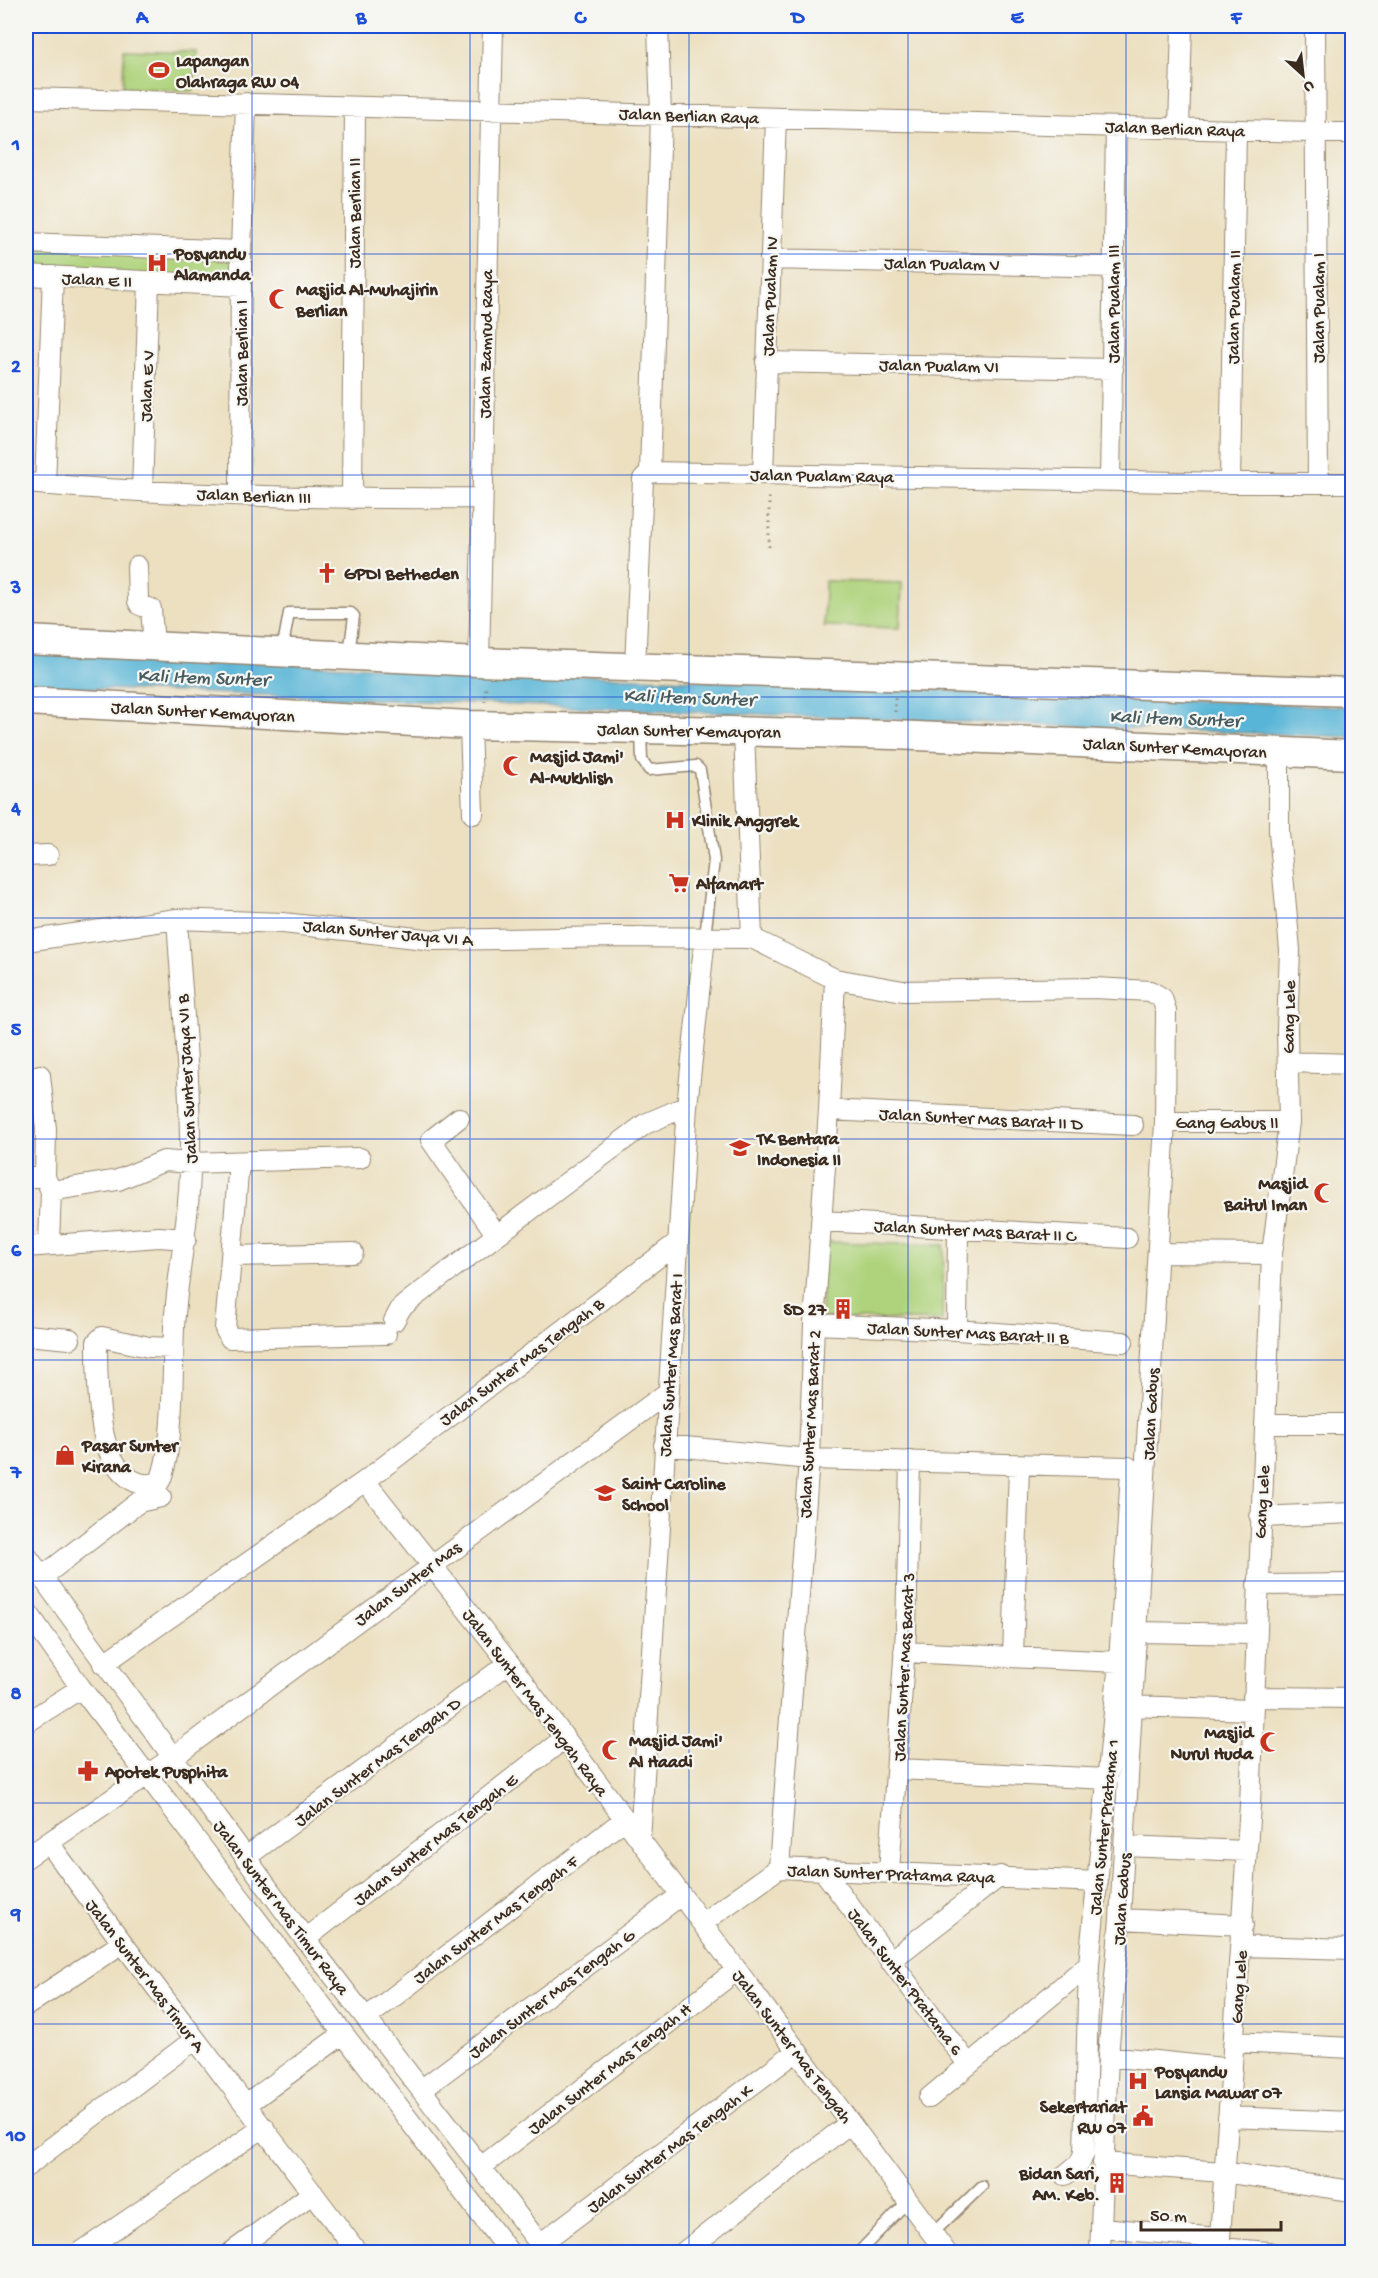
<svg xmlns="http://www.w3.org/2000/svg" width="1378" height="2278" font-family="'Gochi Hand',sans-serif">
<rect width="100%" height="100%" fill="#f6f6f2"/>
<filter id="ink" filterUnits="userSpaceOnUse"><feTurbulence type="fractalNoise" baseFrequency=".0167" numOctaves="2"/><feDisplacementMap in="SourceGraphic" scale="12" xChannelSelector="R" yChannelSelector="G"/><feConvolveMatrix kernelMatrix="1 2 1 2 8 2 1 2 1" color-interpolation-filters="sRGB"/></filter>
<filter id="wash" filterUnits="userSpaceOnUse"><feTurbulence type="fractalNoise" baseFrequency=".008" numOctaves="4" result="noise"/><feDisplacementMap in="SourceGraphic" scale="24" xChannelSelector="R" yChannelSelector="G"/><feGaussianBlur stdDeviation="1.35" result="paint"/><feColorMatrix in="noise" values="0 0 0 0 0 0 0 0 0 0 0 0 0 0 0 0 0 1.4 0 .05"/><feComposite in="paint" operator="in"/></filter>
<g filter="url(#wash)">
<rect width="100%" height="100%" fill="#ece0c1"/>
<path fill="#afd37c" stroke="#757e4d" stroke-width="1.5" d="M124 50 196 52 194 91 123 88Z
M26 245 238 254 237 284 26 271Z
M825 581 902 583 900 628 824 626Z
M823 1242 944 1245 942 1321 821 1318Z"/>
<path fill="#59b5d7" stroke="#4a707a" stroke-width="1.5" d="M26 653 1352 707V737L26 686Z"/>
</g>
<g filter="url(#ink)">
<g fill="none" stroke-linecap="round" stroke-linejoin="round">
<g stroke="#948570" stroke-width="13">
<path id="lane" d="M282 651 289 613H351L354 616 349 654
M641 732 642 760 649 770 696 766 700 770 714 860 705 937
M932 2234 982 2186
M859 2252 908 2201"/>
</g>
<g stroke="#948570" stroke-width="22">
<path id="street" d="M1315 26 1318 483
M26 98 1352 133
M1179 128 1182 26
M26 243 241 251
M770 259 1113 267
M26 275 241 286
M766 362 1113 369
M650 472 1230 483H1352
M650 472 661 115 658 26
M763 474 776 118
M1110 481 1116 127
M26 483C177 496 330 499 482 498
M1230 483 1236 130
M45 485 53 276
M142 491 149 281
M240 494 241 251 246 103
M352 499 355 107
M137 566 138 601 140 605 151 609 154 645
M479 662 493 26
M635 668 643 479 650 472
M470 725 473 814
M744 732 752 938
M26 856 48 855
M26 941 177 919 283 923 434 940 615 937 752 938 835 979 903 991 1095 988 1150 991 1162 998 1166 1011 1165 1122 1120 1919 1108 2056 1100 2252
M1288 1062 1352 1064
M40 1075 46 1129 45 1177 51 1191 49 1243
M829 1110 1133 1125
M459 1118 431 1140 496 1234
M1165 1122H1289
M239 1162 225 1329 230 1338 386 1334
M26 1177H45
M51 1191 118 1180 164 1161 191 1163 360 1158
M822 1221 1127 1238
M26 1247 159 1237 186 1239
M1158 1253 1272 1254
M232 1256 353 1253
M394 1321 401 1308 413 1298 645 1124 687 1106
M814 1324 957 1330 1123 1342
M957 1330 958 1230
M26 1335 70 1339
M173 1348 149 1347 102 1337 97 1342C97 1370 98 1410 104 1436 109 1462 133 1495 160 1481 175 1445 172 1369 174 1328 177 1273 190 1220 190 1165 191 1083 182 1000 177 919
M1265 1424H1352
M664 1445 809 1459 1128 1467 1131 1472 1119 1662 1089 1964 1084 2153 1080 2163 1065 2175
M365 1481 509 1663 946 2252
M1260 1517 1352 1513
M26 1555 305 1939 546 2252
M42 1577 139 1502 161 1497
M1257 1585 1352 1584
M26 1610 81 1688 509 2252
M1136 1632 1255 1634
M904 1652 1119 1662
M1013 1657 1019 1466
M103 1664 365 1481 678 1242
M1253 1697 1352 1698
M1131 1706 1253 1710
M26 1723 81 1688
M898 1769 1108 1779
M640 1839 687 1106 705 937
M49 1843C149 1982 255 2115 357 2252
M1124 1846 1247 1851
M26 1858 172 1758 668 1392
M245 1858 509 1663
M779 1868 809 1459 814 1324 829 1110 835 979
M822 1869 968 2064
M889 1872 906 1631 910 1461
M1120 1919 1243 1925
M702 1923 779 1868 1098 1882
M305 1939 565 1738
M1240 1946 1352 1949
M890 1961 1000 1876
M26 2006 121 1944
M366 2018 625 1819
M1234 2042 1352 2048
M1108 2056 1232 2069
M421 2090 681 1895
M929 2098 1089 1964
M247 2104 343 2034
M1228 2117 1352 2122
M1103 2163 1223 2172 1352 2191
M26 2167 194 2040
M481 2167 737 1970
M1101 2228 1219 2238
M540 2244 797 2051
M1219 2248 1269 2252
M81 2252 264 2127
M232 2252 313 2193
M684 2252 850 2123
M1219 2252 1250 1805 1272 1254 1289 1122 1287 1029 1290 950 1279 832V751"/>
</g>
<g stroke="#948570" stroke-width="31">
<path id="secondary" d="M26 640 479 662 1352 692
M26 701 470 725 894 735 1352 755"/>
</g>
<path stroke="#948570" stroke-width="3" stroke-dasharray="1.5 4.5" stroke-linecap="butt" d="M769 547V494
M485 702 486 685
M895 712V698"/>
<use href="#lane" stroke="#fff" stroke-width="10"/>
<use href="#street" stroke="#fff" stroke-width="20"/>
<use href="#secondary" stroke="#fff" stroke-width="28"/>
</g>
</g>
<path fill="none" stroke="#1d4ed8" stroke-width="1.5" stroke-opacity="0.55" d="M252 26V2252M470 26V2252M689 26V2252M908 26V2252M1126 26V2252M26 254H1352M26 475H1352M26 697H1352M26 918H1352M26 1139H1352M26 1360H1352M26 1581H1352M26 1803H1352M26 2024H1352"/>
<defs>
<g id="stadium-bare" transform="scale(1.62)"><path d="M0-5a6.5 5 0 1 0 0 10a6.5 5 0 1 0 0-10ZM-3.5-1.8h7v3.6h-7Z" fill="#c8321e" stroke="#f6f6f2" stroke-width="2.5" paint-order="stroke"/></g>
<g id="hospital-bare" transform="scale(1.62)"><path d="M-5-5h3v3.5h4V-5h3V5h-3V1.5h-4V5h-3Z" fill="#c8321e" stroke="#f6f6f2" stroke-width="2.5" paint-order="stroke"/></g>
<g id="mosque-bare" transform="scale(1.62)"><path d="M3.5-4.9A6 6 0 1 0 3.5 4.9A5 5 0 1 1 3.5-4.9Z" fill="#c8321e" stroke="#f6f6f2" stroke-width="2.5" paint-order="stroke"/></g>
<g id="church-bare" transform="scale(1.62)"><path d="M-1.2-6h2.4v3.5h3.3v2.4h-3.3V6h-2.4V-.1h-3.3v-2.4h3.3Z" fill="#c8321e" stroke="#f6f6f2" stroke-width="2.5" paint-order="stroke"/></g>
<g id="supermarket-bare" transform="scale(1.62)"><path d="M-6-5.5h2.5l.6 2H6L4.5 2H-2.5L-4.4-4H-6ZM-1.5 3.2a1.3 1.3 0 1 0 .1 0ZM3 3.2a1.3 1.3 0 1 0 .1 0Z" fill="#c8321e" stroke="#f6f6f2" stroke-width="2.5" paint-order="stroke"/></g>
<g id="school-bare" transform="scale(1.62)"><path d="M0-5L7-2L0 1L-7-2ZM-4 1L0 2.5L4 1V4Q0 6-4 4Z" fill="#c8321e" stroke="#f6f6f2" stroke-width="2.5" paint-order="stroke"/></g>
<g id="building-bare" transform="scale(1.62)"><path d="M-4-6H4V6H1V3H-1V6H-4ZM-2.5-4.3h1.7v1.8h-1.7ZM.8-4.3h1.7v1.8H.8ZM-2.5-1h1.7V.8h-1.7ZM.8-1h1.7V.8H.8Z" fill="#c8321e" stroke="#f6f6f2" stroke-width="2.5" paint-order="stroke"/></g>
<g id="shop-bare" transform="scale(1.62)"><path d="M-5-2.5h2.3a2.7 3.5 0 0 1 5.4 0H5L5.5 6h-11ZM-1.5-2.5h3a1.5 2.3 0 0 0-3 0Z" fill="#c8321e" stroke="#f6f6f2" stroke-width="2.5" paint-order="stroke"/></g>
<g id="pharmacy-bare" transform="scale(1.62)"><path d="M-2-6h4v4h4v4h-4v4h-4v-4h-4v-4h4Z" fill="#c8321e" stroke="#f6f6f2" stroke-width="2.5" paint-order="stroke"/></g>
<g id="civic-bare" transform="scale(1.62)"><path d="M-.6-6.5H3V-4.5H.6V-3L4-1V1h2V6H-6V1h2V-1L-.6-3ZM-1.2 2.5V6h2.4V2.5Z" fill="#c8321e" stroke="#f6f6f2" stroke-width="2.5" paint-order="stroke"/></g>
</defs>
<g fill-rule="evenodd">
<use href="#stadium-bare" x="159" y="70"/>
<use href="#hospital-bare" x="157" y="263"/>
<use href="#mosque-bare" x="279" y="299"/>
<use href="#church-bare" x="327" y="573"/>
<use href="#mosque-bare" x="513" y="766"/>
<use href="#hospital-bare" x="675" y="820"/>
<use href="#supermarket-bare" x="679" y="883"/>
<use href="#school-bare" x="740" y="1148"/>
<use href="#mosque-bare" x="1324" y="1193"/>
<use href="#building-bare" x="843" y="1309"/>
<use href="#shop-bare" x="65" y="1455"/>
<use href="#school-bare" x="605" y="1493"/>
<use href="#mosque-bare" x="1270" y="1742"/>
<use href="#mosque-bare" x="612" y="1750"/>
<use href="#pharmacy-bare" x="88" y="1771"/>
<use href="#hospital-bare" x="1138" y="2081"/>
<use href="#civic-bare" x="1143" y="2116"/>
<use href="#building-bare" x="1117" y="2183"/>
</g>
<g text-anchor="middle" stroke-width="4.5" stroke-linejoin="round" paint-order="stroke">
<g font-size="18" font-weight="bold" fill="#3b2a1e" stroke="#f6f6f2" text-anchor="start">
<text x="176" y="66">Lapangan<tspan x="176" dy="21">Olahraga RW 04</tspan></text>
<text x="174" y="259">Posyandu<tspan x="174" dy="21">Alamanda</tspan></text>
<text x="296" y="295">Masjid Al-Muhajirin<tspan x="296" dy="21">Berlian</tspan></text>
<text x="344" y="579">GPDI Betheden</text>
<text x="530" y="762">Masjid Jami'<tspan x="530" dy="21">Al-Mukhlish</tspan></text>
<text x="692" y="826">Klinik Anggrek</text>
<text x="696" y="889">Alfamart</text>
<text x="757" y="1144">TK Bentara<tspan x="757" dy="21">Indonesia II</tspan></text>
<text x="1307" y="1189" text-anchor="end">Masjid<tspan x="1307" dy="21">Baitul Iman</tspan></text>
<text x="826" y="1315" text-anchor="end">SD 27</text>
<text x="82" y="1451">Pasar Sunter<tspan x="82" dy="21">Kirana</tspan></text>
<text x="622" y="1489">Saint Caroline<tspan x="622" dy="21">School</tspan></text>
<text x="1253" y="1738" text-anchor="end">Masjid<tspan x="1253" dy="21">Nurul Huda</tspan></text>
<text x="629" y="1746">Masjid Jami'<tspan x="629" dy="21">Al Haadi</tspan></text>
<text x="105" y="1777">Apotek Pusphita</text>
<text x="1155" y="2077">Posyandu<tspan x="1155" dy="21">Lansia Mawar 07</tspan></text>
<text x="1126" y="2112" text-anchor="end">Sekertariat<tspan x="1126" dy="21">RW 07</tspan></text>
<text x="1100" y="2179" text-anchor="end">Bidan Sari,<tspan x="1100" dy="21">AM. Keb.</tspan></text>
</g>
<g font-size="18" fill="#3b2a1e" stroke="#f6f6f2">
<text transform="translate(689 115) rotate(2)" y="6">Jalan Berlian Raya</text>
<text transform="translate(1175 128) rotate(2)" y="6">Jalan Berlian Raya</text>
<text transform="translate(354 213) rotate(-90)" y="6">Jalan Berlian II</text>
<text transform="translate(942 263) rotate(1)" y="6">Jalan Pualam V</text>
<text transform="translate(97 279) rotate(3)" y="6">Jalan E II</text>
<text transform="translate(769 296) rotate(-88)" y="6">Jalan Pualam IV</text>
<text transform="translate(1113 304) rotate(-90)" y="6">Jalan Pualam III</text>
<text transform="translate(1233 307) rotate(-89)" y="6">Jalan Pualam II</text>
<text transform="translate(1318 308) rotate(-90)" y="6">Jalan Pualam I</text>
<text transform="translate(485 344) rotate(-89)" y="6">Jalan Zamrud Raya</text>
<text transform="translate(241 353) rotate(-90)" y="6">Jalan Berlian I</text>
<text transform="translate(939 365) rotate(1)" y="6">Jalan Pualam VI</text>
<text transform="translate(146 386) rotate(-88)" y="6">Jalan E V</text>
<text transform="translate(822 475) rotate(1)" y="6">Jalan Pualam Raya</text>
<text transform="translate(254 495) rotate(2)" y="6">Jalan Berlian III</text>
<text transform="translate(203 711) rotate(3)" y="6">Jalan Sunter Kemayoran</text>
<text transform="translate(689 730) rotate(1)" y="6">Jalan Sunter Kemayoran</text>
<text transform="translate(1175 747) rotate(3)" y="6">Jalan Sunter Kemayoran</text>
<text transform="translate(388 932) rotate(5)" y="6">Jalan Sunter Jaya VI A</text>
<text transform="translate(1288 1017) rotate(-89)" y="6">Gang Lele</text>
<text transform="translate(186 1079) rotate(-93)" y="6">Jalan Sunter Jaya VI B</text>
<text transform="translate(981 1118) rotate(3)" y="6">Jalan Sunter Mas Barat II D</text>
<text x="1227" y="1128">Gang Gabus II</text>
<text transform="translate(975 1230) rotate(3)" y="6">Jalan Sunter Mas Barat II C</text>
<text transform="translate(968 1332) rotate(3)" y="6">Jalan Sunter Mas Barat II B</text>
<text transform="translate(521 1361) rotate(-37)" y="6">Jalan Sunter Mas Tengah B</text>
<text transform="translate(670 1365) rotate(-86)" y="6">Jalan Sunter Mas Barat I</text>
<text transform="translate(1150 1414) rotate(-87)" y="6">Jalan Gabus</text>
<text transform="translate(809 1424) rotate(-87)" y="6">Jalan Sunter Mas Barat 2</text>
<text transform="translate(1261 1502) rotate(-87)" y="6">Gang Lele</text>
<text transform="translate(407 1583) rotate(-37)" y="6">Jalan Sunter Mas</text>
<text transform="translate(903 1667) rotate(-87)" y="6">Jalan Sunter Mas Barat 3</text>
<text transform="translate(536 1702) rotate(53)" y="6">Jalan Sunter Mas Tengah Raya</text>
<text transform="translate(377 1761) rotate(-37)" y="6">Jalan Sunter Mas Tengah D</text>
<text transform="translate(1103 1827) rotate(-84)" y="6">Jalan Sunter Pratama 1</text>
<text transform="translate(435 1839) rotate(-38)" y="6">Jalan Sunter Mas Tengah E</text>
<text transform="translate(891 1873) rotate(2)" y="6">Jalan Sunter Pratama Raya</text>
<text transform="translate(1121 1899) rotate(-86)" y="6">Jalan Gabus</text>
<text transform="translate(282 1907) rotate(53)" y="6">Jalan Sunter Mas Timur Raya</text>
<text transform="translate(495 1919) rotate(-37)" y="6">Jalan Sunter Mas Tengah F</text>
<text transform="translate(146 1975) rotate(53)" y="6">Jalan Sunter Mas Timur A</text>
<text transform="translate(906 1981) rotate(53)" y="6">Jalan Sunter Pratama 6</text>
<text transform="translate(1238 1987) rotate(-86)" y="6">Gang Lele</text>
<text transform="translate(551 1993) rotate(-37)" y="6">Jalan Sunter Mas Tengah G</text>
<text transform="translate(793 2046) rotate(53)" y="6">Jalan Sunter Mas Tengah</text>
<text transform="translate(609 2068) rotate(-38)" y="6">Jalan Sunter Mas Tengah H</text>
<text transform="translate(669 2148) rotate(-37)" y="6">Jalan Sunter Mas Tengah K</text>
</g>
<g font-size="20" font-style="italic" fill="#465b5f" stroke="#f6f6f2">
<text transform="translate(203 676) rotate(2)" y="7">Kali Item Sunter</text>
<text transform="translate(689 696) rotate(2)" y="7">Kali Item Sunter</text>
<text transform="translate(1175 717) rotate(2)" y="7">Kali Item Sunter</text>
</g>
</g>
<rect width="1378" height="2278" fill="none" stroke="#f6f6f2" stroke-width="66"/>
<g transform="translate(1303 75) rotate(153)" stroke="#f6f6f2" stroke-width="4.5" paint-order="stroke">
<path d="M0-4.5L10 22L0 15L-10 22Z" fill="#3b2a1e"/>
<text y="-9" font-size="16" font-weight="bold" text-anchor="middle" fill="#3b2a1e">U</text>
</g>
<path d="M1141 2221v9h140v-9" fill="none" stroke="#3b2a1e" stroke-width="3"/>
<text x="1150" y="2221" font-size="18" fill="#3b2a1e" stroke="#f6f6f2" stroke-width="4.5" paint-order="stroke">50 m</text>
<rect x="33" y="33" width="1312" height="2212" fill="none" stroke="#1d4ed8" stroke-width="2"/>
<g font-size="20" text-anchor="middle" font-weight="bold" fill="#1d4ed8">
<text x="142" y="23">A</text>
<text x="361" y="23">B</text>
<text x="580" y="23">C</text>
<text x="798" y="23">D</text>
<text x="1017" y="23">E</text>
<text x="1236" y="23">F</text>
<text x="16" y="150">1</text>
<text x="16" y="372">2</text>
<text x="16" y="593">3</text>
<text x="16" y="814">4</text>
<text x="16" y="1035">5</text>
<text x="16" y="1256">6</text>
<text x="16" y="1478">7</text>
<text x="16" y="1699">8</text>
<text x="16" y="1920">9</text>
<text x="16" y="2141">10</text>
</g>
</svg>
